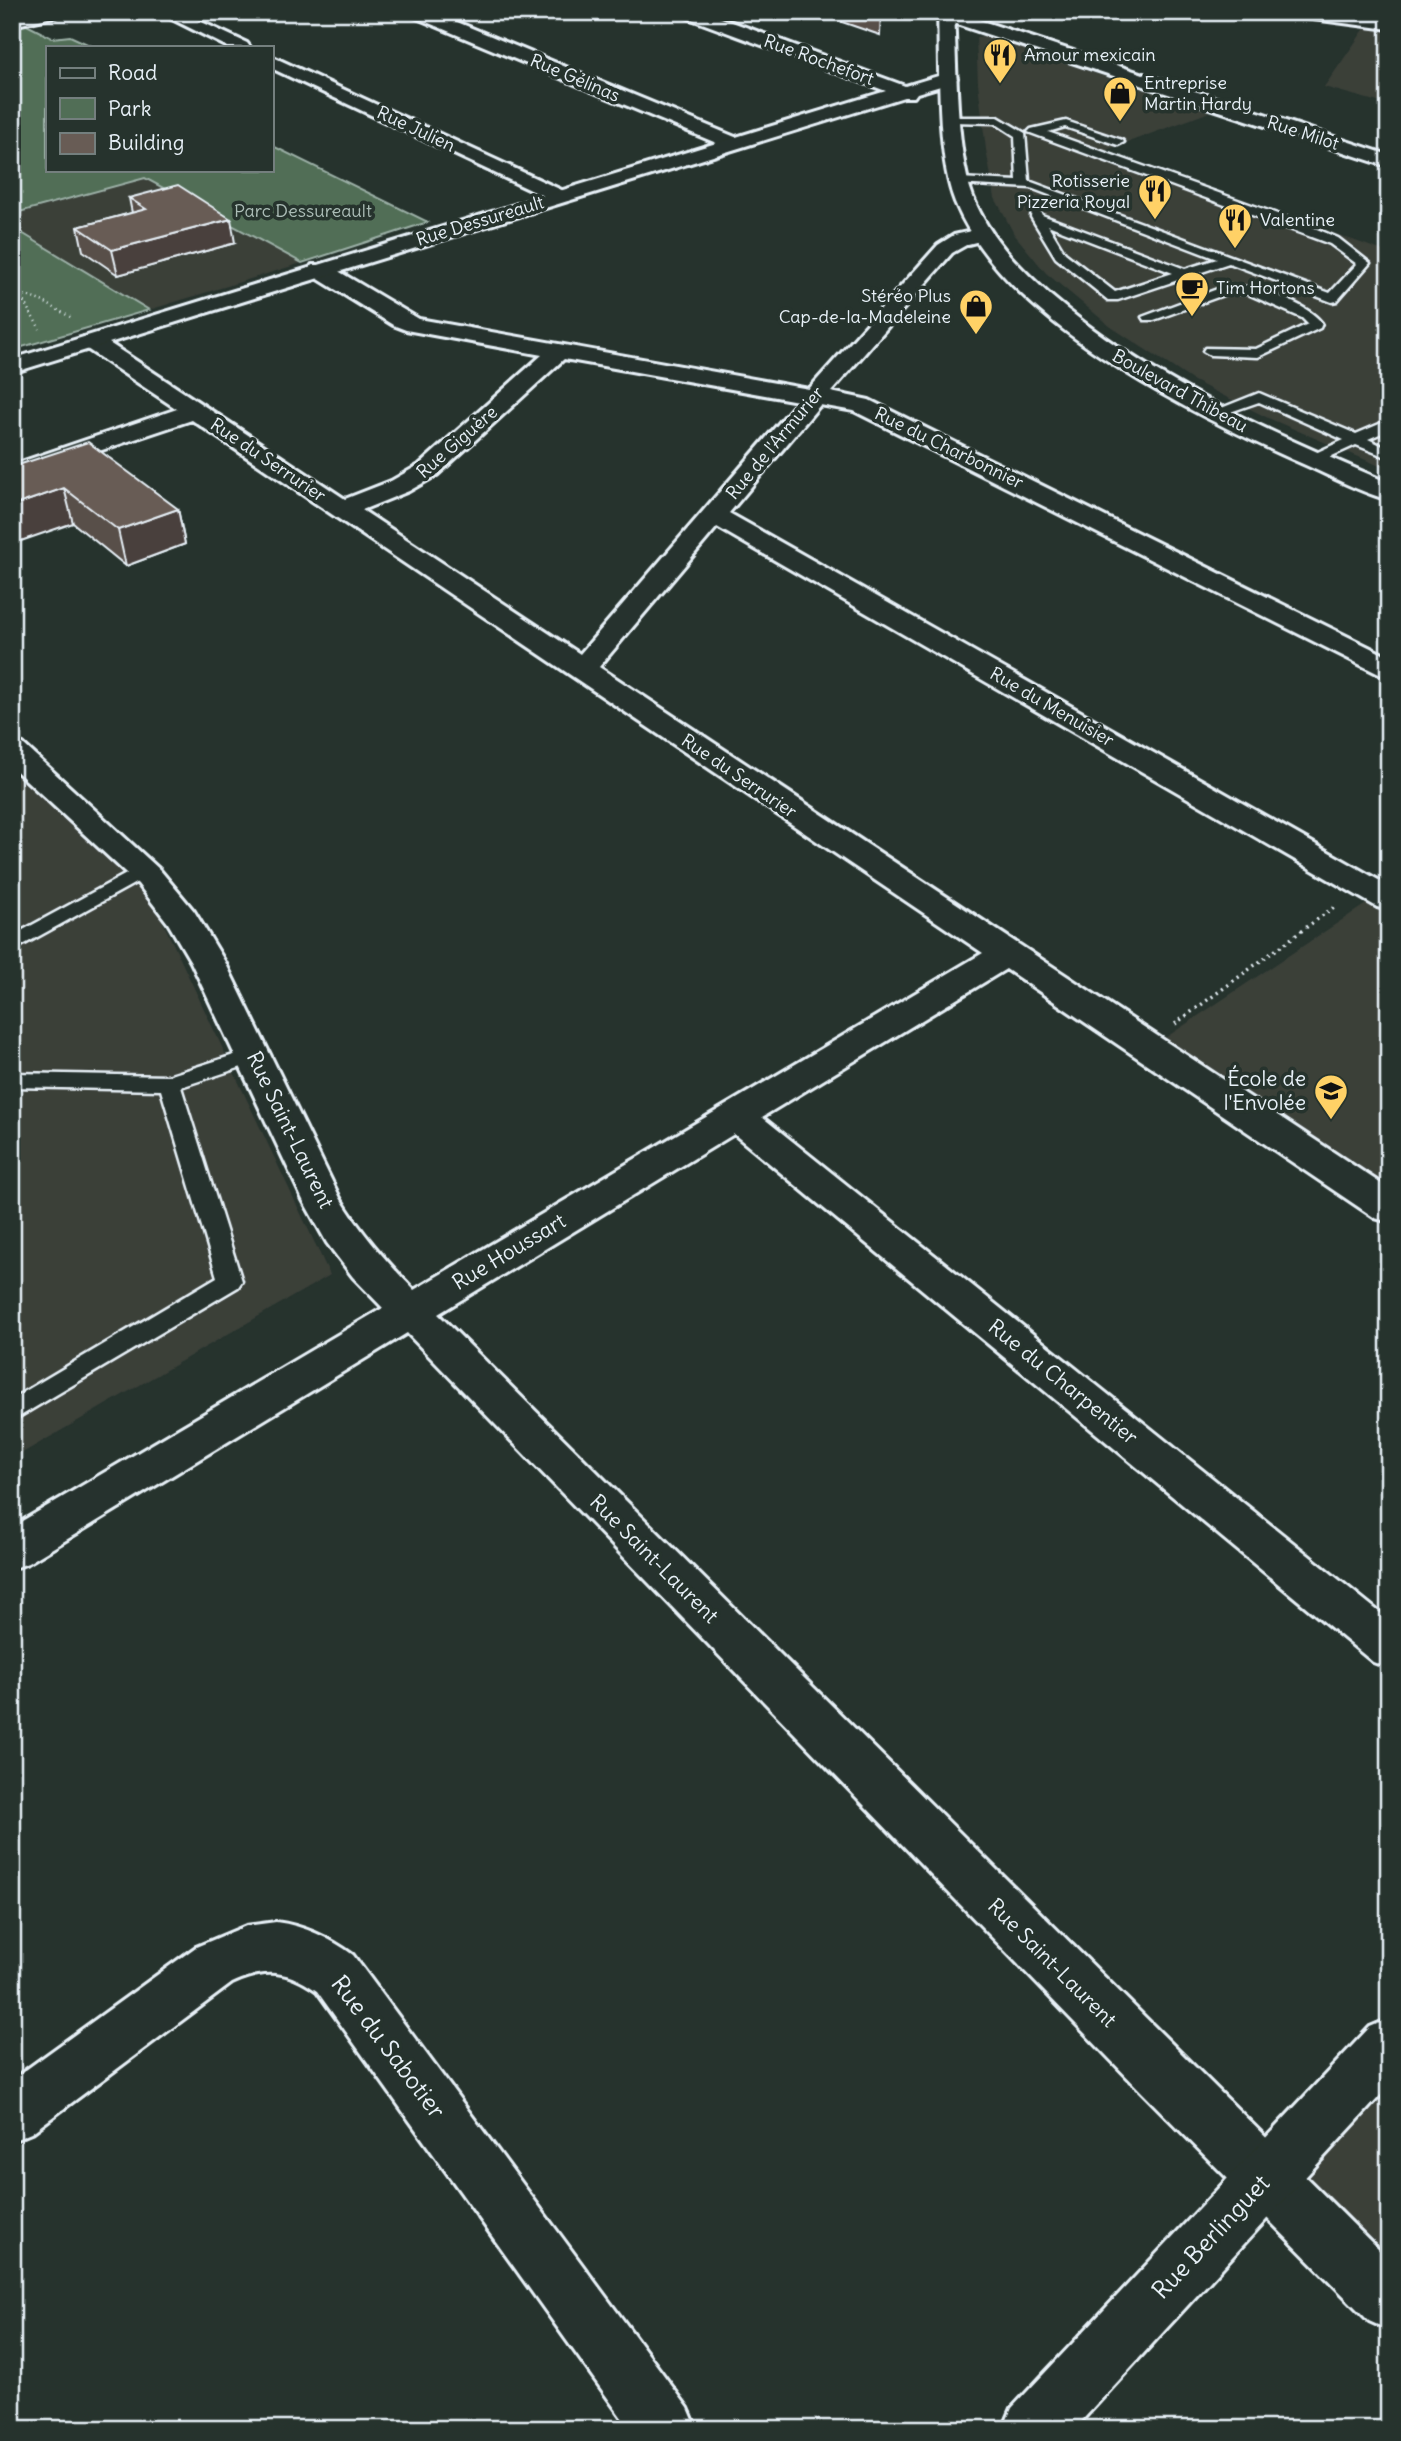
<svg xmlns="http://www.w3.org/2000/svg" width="1401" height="2441" font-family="Delius,sans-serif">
<rect width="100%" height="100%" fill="#26332d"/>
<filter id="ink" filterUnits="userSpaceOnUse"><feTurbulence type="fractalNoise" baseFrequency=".0143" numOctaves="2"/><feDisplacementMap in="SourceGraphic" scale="14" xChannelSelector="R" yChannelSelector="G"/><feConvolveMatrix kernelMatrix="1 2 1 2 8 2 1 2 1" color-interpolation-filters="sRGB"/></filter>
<g filter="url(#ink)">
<path fill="#3a3f39" d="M1370 21 1389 23V105L1324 87Z
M984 36 1210 112 1104 151 1389 253V470L1268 418 1192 380 1111 327 1046 273 1014 234 995 198 986 150 978 83 976 37Z
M144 178 302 263 149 310 12 227V214Z
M12 771 150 895 330 1275 12 1459Z
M1372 900 1389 910V1198L1156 1044Z
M1389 2035V2291L1270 2173Z"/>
<path fill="#516e56" stroke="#9cb0a7" stroke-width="2" d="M17 20 52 38 70 36 94 47H47V170H271V145L428 222 302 263 145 178 12 214V21Z
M12 227 149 310 12 350Z"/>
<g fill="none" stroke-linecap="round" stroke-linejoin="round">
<g stroke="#e8f1f8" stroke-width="5">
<path id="lane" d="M947 117H998L1025 133 1029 181 1330 293 1357 264 1330 244 1028 132 1031 129 1066 121 1122 140 1124 142 1118 145 1065 127 1048 132 1305 224 1338 238 1370 263 1337 301 1332 302 1229 263 1118 300H1108L1056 258 1031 217 1032 211H1040L1042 215 1185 269 1217 259 1031 188 955 184V180L959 178 1017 181 1015 136 995 123 951 122 947 121ZM1048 225 1173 273 1115 292 1065 253Z
M1228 285C1256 286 1304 301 1322 323L1320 328 1258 357 1210 355 1203 351 1205 348 1256 349 1308 324 1302 318 1248 294 1229 293 1154 320H1144L1142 317Z
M1259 393 1356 434 1389 420V430L1368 439 1389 449V458L1356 445 1319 462H1309L1307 459 1309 456 1344 440 1259 402 1216 417 1209 413Z
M143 865 153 871 150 875 12 951V936Z
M253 1049 260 1051 263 1056 260 1061 181 1087 242 1281 238 1287 12 1421V1399L217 1277 161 1090 12 1087V1073L168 1076Z"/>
</g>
<g stroke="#e8f1f8" stroke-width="6">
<path id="street" d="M28 12H59L57 16 12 26V16Z
M158 12H180L247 43 250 47H228Z
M410 12H433L740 139 743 143 733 149 726 147 412 16Z
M930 12H955L1389 155V167L932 16Z
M1290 12H1338L1389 19V29L1298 17Z
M271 56 568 193 571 197 568 201H554L271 68Z
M981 229 988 231 991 235 988 239 968 244 952 253 831 392 869 400 1389 657V677L1379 674 854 411 820 405 729 513 1389 886V910L1377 907 717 527 599 667 1389 1189V1222L1375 1218 1006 969 762 1117 1389 1620V1668L1373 1662 734 1134 438 1314 1389 2260V2330L1369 2321 1139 2089 407 1333 28 1563 12 1569V1527L383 1308 353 1277 327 1243 303 1200 191 962 168 923 138 884 12 767V741L23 744 160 870 194 911 225 962 340 1198C361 1233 386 1261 414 1290L983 953 192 420 12 480V465L177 409 84 347 81 342 84 337H100L345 499 391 481 419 465 542 355 406 330 393 325 312 275 309 270 312 265H328L419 319 809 389 938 245 954 235ZM564 359 798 401 580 654 362 510 409 491 437 475Z
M276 1922C305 1926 330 1938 353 1955L688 2408 697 2429H630L317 1991C287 1970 266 1967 232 1983L31 2133 12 2141V2080L196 1947 246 1926Z"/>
</g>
<g stroke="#e8f1f8" stroke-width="6">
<path id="secondary" d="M681 12H705L905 86 948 73 957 78 954 82 917 93 914 97H904L12 373V359L886 91 683 16Z
M1389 2019V2086L1074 2429H1003L1012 2408 1370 2027Z"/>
</g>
<g stroke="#e8f1f8" stroke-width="6">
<path id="primary" d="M938 12H954C957 64 955 149 973 197 989 238 1019 267 1051 296 1150 381 1270 432 1389 483V500C1359 492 1329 475 1301 463 1189 413 1003 321 955 202 936 154 940 66 938 12Z"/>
</g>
<path stroke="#e8f1f8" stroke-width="2.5" stroke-dasharray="1 3.5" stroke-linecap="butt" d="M12 291 44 302 72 318
M19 294 40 329"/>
<path stroke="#e8f1f8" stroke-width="3.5" stroke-dasharray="2 4.5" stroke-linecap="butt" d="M1175 1024 1334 907"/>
<use href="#lane" fill="#26332d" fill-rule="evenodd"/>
<use href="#street" fill="#26332d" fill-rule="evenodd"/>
<use href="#secondary" fill="#26332d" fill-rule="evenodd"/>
<use href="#primary" fill="#26332d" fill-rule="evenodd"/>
</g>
<path fill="#594f49" stroke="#e8f1f8" stroke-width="2" d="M842 12H881L880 35 842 22Z
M129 198 235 243 118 275 83 251 78 227 132 213Z
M12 467 178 509 185 544 126 566 73 523Z"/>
<path fill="#49403c" stroke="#e8f1f8" stroke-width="2" d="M231 219 235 243 118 275 112 250Z
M64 488 73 523 12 544V506Z
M178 509 185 544 126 566 118 530Z"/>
<path fill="#685c55" stroke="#e8f1f8" stroke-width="2" d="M867 12H881V17Z
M178 185 231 219 112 250 78 227 146 209 129 198Z
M88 442 178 509 118 530 64 488 12 506V467Z"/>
</g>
<defs>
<g id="restaurant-pin" transform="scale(1.75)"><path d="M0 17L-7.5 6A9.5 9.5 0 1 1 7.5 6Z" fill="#ffd166" stroke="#26332d"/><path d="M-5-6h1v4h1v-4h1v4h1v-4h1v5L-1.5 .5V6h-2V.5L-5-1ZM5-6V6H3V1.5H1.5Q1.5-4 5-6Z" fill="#111"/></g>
<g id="shop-pin" transform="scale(1.75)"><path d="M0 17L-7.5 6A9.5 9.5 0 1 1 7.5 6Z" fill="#ffd166" stroke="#26332d"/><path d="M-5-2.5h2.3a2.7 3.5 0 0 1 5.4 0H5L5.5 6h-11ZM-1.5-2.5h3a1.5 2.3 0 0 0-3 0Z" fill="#111"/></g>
<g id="cafe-pin" transform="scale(1.75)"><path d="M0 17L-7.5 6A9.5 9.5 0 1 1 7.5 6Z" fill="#ffd166" stroke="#26332d"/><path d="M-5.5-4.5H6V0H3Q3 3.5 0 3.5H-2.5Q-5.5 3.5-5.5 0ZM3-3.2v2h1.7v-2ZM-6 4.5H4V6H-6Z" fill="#111"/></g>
<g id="school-pin" transform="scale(1.75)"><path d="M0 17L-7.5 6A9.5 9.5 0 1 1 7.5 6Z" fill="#ffd166" stroke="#26332d"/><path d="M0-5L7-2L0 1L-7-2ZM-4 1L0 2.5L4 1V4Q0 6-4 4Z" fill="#111"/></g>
</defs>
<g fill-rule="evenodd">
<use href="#restaurant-pin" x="1000" y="55"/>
<use href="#shop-pin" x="1120" y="93"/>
<use href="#restaurant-pin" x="1155" y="191"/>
<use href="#restaurant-pin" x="1235" y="220"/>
<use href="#cafe-pin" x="1192" y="288"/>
<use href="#shop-pin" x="976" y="306"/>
<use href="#school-pin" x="1331" y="1091"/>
</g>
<g text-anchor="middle" stroke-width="7" stroke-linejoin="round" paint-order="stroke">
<g font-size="18" fill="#e8f1f8" stroke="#26332d" text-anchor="start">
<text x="1024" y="61">Amour mexicain</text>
<text x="1144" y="89">Entreprise<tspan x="1144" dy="21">Martin Hardy</tspan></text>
<text x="1130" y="187" text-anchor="end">Rotisserie<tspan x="1130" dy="21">Pizzeria Royal</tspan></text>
<text x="1260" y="226">Valentine</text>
<text x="1216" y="294">Tim Hortons</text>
<text x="951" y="302" text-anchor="end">Stéréo Plus<tspan x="951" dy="21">Cap-de-la-Madeleine</tspan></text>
</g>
<g font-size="18" fill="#e8f1f8" stroke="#26332d">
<text transform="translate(819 60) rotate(20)" y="6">Rue Rochefort</text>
<text transform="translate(575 78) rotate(23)" y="6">Rue Gélinas</text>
<text transform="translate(416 129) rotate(25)" y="6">Rue Julien</text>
<text transform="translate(1303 133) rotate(18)" y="6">Rue Milot</text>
<text transform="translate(480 221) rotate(-17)" y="6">Rue Dessureault</text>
<text transform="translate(1180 391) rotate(29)" y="6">Boulevard Thibeau</text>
<text transform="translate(457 442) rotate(-41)" y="6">Rue Giguère</text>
<text transform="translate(775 443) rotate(-50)" y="6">Rue de l'Armurier</text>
<text transform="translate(949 448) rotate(26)" y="6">Rue du Charbonnier</text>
<text transform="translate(268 460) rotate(34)" y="6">Rue du Serrurier</text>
<text transform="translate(1052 707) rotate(30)" y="6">Rue du Menuisier</text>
<text transform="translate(739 776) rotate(34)" y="6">Rue du Serrurier</text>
</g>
<g font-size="18" fill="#acbdb7" stroke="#26332d">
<text x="303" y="217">Parc Dessureault</text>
</g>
<g font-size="21" fill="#e8f1f8" stroke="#26332d" text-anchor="end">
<text x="1306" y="1086">École de<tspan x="1306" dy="24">l'Envolée</tspan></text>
</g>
<g font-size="21" fill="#e8f1f8" stroke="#26332d">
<text transform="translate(290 1130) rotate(64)" y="7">Rue Saint-Laurent</text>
<text transform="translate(509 1252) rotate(-31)" y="7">Rue Houssart</text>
<text transform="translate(1063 1382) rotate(39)" y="7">Rue du Charpentier</text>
<text transform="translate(654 1559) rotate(45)" y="7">Rue Saint-Laurent</text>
<text transform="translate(1052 1963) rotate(45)" y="7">Rue Saint-Laurent</text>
</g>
<g font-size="24" fill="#e8f1f8" stroke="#26332d">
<text transform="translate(388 2047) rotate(53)" y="8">Rue du Sabotier</text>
<text transform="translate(1211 2237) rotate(-47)" y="8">Rue Berlinguet</text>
</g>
</g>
<rect width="1401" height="2441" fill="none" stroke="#26332d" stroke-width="42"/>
<rect x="21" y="21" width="1359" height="2399" fill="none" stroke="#e8f1f8" stroke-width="2.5" filter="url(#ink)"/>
<rect x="46" y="46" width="228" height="126" fill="#26332d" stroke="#747f7e" stroke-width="2"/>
<rect x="60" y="68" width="35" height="10" fill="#26332d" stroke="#747f7e" stroke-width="2"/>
<text x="108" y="80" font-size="21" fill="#e8f1f8">Road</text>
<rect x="60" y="98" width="35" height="21" fill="#516e56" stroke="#747f7e" stroke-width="2"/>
<text x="108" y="116" font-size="21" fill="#e8f1f8">Park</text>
<rect x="60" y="133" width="35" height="21" fill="#685c55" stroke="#747f7e" stroke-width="2"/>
<text x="108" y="150" font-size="21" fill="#e8f1f8">Building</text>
</svg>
